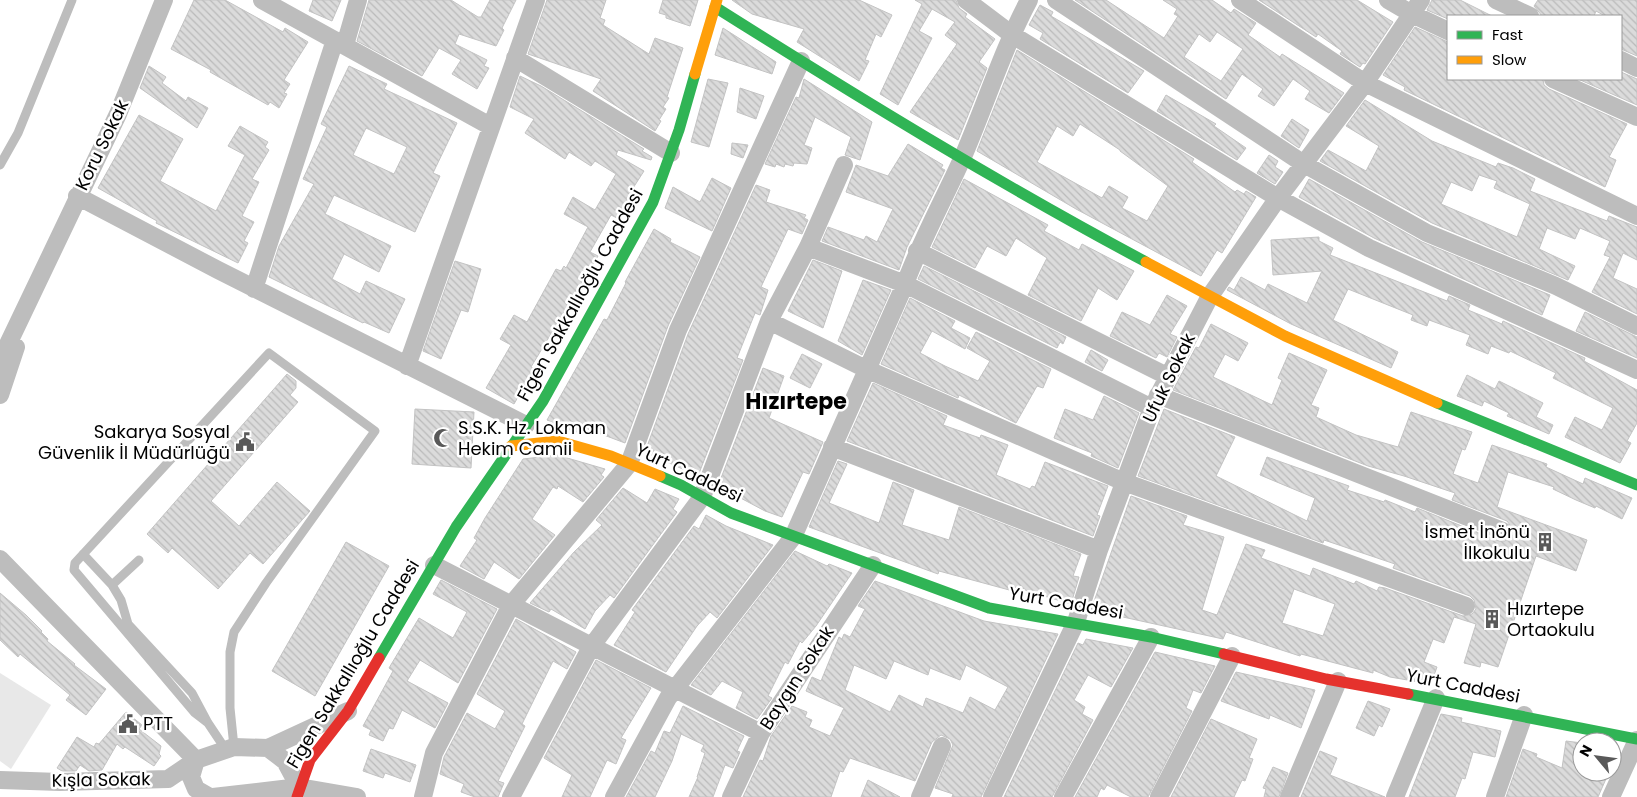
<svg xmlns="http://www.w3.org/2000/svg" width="1637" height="797" font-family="Poppins,sans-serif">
<defs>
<pattern id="building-back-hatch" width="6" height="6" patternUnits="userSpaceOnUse" patternTransform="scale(1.25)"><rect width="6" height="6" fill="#dbdbdb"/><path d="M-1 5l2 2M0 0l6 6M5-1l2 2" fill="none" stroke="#bababa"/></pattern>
</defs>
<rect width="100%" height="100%" fill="#fff"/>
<path fill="#e8e8e8" d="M0 673 51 705 11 769 0 761Z"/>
<path fill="url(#building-back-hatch)" stroke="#c3c3c3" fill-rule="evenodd" d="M194 0H225L283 32 285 28 308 42 284 80 290 84 284 93 287 94 279 108 270 102 268 105 210 72 211 70 171 49Z
M313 0H341L332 21 309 11Z
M369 0H451L478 17H481L490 0H516L502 28 504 30 496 46 459 34 455 44 487 60 484 66 489 68 477 89 452 74 461 60 439 48 422 76 357 41Z
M547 0H606L600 18 605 20 603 25 649 54 655 38 683 48 667 97 669 98 663 107 666 109 659 120 661 121 655 131 593 91 601 79 528 54Z
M663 0H698L690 26 666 18V15L659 13Z
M732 0H859L892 15 881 37 876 34 865 60 869 61 859 81 797 42 804 29 752 14Z
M915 0H956L959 8 967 14 965 17 995 39 979 62 987 68 958 140 910 112 957 44 945 35 955 22 932 9 919 31 932 38 898 105 880 94 922 4Z
M1075 0H1106L1164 38 1178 16 1174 14 1177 9 1163 0H1212L1231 13 1234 9 1256 23 1248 35 1280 57 1282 54 1344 93 1329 113 1305 99 1310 91 1293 79 1274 106 1258 96 1263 89 1242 74 1226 99ZM1217 32 1243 49 1221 81 1184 57 1199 34 1210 42Z
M1259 0H1357L1393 22 1365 64 1363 63 1360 67 1340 54 1342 51 1318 34 1316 37Z
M1432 0H1460L1492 16H1448V19L1427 10Z
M1538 0H1637V56L1621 49V16H1605L1596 11 1594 16H1542L1534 6Z
M1040 5 1053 12 1051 16 1144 71 1128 93 1040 39 1043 33 1029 25Z
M1415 27 1448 42V79H1543L1544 85 1549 89 1627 124 1609 157 1616 160 1605 187 1404 90 1405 87 1383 75Z
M723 28 776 62 772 74 715 55Z
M1017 50 1194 159 1192 162 1235 192 1237 190 1244 194 1246 191 1256 197 1222 253 1217 250 1201 276 1076 209 977 151ZM1080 124 1120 150V151L1168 186 1147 221 1122 208 1128 197 1109 186 1102 198 1037 162 1057 126 1073 136Z
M149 66 166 77 162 83 186 101 188 97 208 108 197 128 140 88Z
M349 66 387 84 384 89 457 123 433 173 440 176 415 232 334 195 325 214 391 246 379 272 344 254 332 279 360 294 366 281 405 299 389 333 364 322 363 323 269 277 279 246 314 184 303 179 327 127 321 124ZM366 128 407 147 394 174 353 155Z
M1621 72 1637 79V105L1578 79H1621Z
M520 76 541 86 644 149 642 151 652 157 651 160 618 150 616 155 644 171 626 199 629 201 619 219 611 215 590 252 598 256 531 367 534 369 514 404 486 388 511 345 500 339 514 315 527 322 556 269 561 271 564 266 566 268 588 227 564 214 573 197 595 210 616 174 595 161 591 166 569 152 565 159 525 133 534 119 510 107Z
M708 79 728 83 709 147 691 142Z
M804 79 872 122 860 160 845 155 851 137 815 117 804 145 812 148 807 164 794 163 793 166 785 164 784 167 776 164 775 167 765 164 796 97 799 98Z
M740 88 764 96 756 119 737 112Z
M1166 95 1216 124 1214 126 1246 148 1237 160 1157 111Z
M1365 100 1432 141 1496 167 1498 163 1513 168 1535 179 1530 191 1607 221 1609 216 1637 227V260L1623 253 1613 278 1637 289V314L1592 292 1610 257 1604 255 1610 241 1580 228 1575 239 1547 228 1539 249 1575 266 1568 280 1432 223 1320 161 1328 150 1366 171 1379 146 1346 126ZM1479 175 1497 181 1494 188 1530 204 1517 237 1441 204 1451 182 1472 191Z
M139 115 183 139 160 181 216 211 245 155 228 146 240 126 268 142 265 147 269 150 252 179 259 182 242 216 254 222 244 241 248 243 238 263 156 223 157 221 98 188Z
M1292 119 1309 130 1299 148 1281 136Z
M732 143 748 145 743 158 731 154Z
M908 144 943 165 941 168 945 170 907 247 899 270 822 241 828 227 864 240 866 236 877 242 893 209 846 192 856 165 888 176Z
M1269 155 1278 161 1275 167 1283 172 1275 184 1257 173Z
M712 178 731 188 712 231 665 208 673 187 700 202Z
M964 179 1048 225 1044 231 1079 250 1082 244 1134 271 1117 300 1098 288 1081 321 1028 295 1047 258 1016 238 1006 256 987 246 975 268 932 247Z
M1309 179 1422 242 1550 295 1542 315 1374 238 1299 197Z
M756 185 770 190 766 202 806 215 804 218 808 220 802 234 788 229 761 287 768 290 760 315 755 313 737 358 743 360 698 476 645 452 688 334Z
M654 229 671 239 670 242 700 257 668 326 625 443 580 426 577 432 564 428 547 420 604 319 607 320 626 283 625 282Z
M1319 237V241L1333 248 1330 255 1447 301 1449 296 1470 305 1468 310 1502 324 1503 321 1585 358 1584 361 1637 390V423L1627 441 1631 443 1620 463 1565 437 1575 417 1602 430 1613 408 1553 378 1556 373 1510 351 1509 353 1491 346 1488 354 1466 345 1470 335 1429 320 1427 326 1411 320 1413 315 1348 289 1333 320 1398 352 1391 368 1291 324 1227 290 1229 287 1234 290 1241 277 1265 290 1268 284 1307 303 1322 271 1273 275 1271 240Z
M813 260 842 271 823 328 788 311Z
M455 261 481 269 468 312 461 310 441 359 423 351Z
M924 266 1066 337 1063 344 1060 342 1057 348 918 279Z
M863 280 891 290 862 355 838 341Z
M1167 295 1187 306 1170 334 1177 337 1167 357 1159 353 1156 358 1110 336 1122 312 1150 325Z
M910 298 955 321 951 328 970 338 965 349 932 331 920 353 945 366 978 381 990 361 967 348 976 332 1051 369 1043 388 1037 386 1016 423 959 395 958 398 881 364Z
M1585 312 1637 337V358L1576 331Z
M1211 324 1248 343 1238 361 1225 354 1213 377 1272 405 1282 380 1278 378 1289 353 1327 370 1311 405 1319 408 1316 417 1356 435 1398 447 1411 412 1472 432 1465 450 1462 449 1453 474 1478 483 1492 445 1547 464 1546 467 1583 484 1585 478 1632 498 1622 519 1596 506 1595 508 1576 500 1553 489 1554 487 1508 472 1497 507 1587 540 1576 571 1536 556 1498 667 1481 662 1480 667 1464 663 1476 624 1454 617 1444 643 1433 639 1424 662 1437 667 1431 684 1390 677 1373 670V673L1301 654 1300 656 1226 632 1223 639 1091 610 1131 496 1187 516 1183 525 1224 537 1202 610 1217 615 1246 544 1265 550 1261 558 1310 576 1313 568 1354 584 1356 581 1377 591 1379 587 1385 588 1463 616 1472 614 1476 609 1474 600 1470 596 1393 568 1395 564 1324 540 1323 543 1138 476 1164 409 1235 437 1216 476 1307 521 1315 498 1260 475 1267 457 1349 486 1347 490 1384 502 1385 500 1415 512 1417 508 1499 541H1505L1513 535V529L1507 521 1452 500 1455 493 1404 476 1368 466 1173 390 1196 347 1199 348ZM1294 589 1335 604 1323 636 1282 623Z
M1091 350 1108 360 1102 371 1085 362Z
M802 354 822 364 810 388 790 378Z
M763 368 784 376 769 418 823 442 809 474 803 472 782 517 765 511 718 486Z
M287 374 296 381V388L290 395 298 402 211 501 239 526 277 482 310 511 263 564 250 553 218 589 172 548 168 553 147 534Z
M1467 375 1495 389 1499 381 1543 403 1536 417 1553 425 1549 434 1507 416 1509 413 1484 401 1482 406 1457 396Z
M873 383 947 416 943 425 980 438 981 435 1008 445 996 475 1030 489 1032 486 1035 487 1045 462 1108 486 1097 515 1100 516 1093 536 847 441Z
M1104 396 1139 413 1118 468 1091 456 1092 453 1054 438 1065 409 1093 420Z
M415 409 474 412 471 468 412 464Z
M557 455 605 469 601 475 604 477 583 502 558 486 557 489 553 487 532 519 555 535 519 579 494 562 484 579 460 566 477 540 474 538 485 518 523 459Z
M838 461 847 464 829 503 879 523 893 482 914 490 902 525 949 540 959 507 1081 554 1073 576 1079 577 1071 604 1014 587 1013 591 939 571 938 574 809 527Z
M623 488 647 503 655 489 679 499 673 509 677 512 614 598 610 595 595 611 585 629 551 609 549 612 530 603 574 552 602 525 596 520Z
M706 515 726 526 773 545 717 618 710 612 697 626 666 672 614 645 635 612 632 610 694 526 699 529Z
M346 542 389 566 315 696 272 671Z
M795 551 827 566 829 564 852 573 816 626 802 643 800 641 788 664 785 662 768 696 772 698 757 719 736 708 743 692 722 681 711 695 691 685Z
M441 580 497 609 458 683 420 660 407 681 448 703 435 728 402 710 393 729 389 728 383 741 369 735 371 730 363 726 393 671 389 668 419 618 453 638 467 612 433 594Z
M875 581 984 621 1058 634 981 797H952L953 794 935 788 953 745 950 739 941 735 932 742 915 781 850 758 843 772 840 771 831 797H743L760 760 763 761 771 736 792 706 807 712 805 717 812 720 809 727 830 736 844 708 806 691 812 677 821 681 839 637 842 639 844 634 850 637 865 609 858 606ZM894 661 928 675 930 668 960 680 966 665 1008 687 995 710 970 697 963 713 926 698 923 707 899 695 890 712 845 690 854 665 886 679Z
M0 593 26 615 42 631 41 632 48 639 47 641 75 664 74 665 106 689 86 715 66 700 70 695 20 654 18 657 0 640Z
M516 619 576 652 567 669 553 661 522 724 525 726 498 781 504 783 498 797H475L461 792 464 784 440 774 444 757 467 713 495 729 505 711 477 694Z
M1086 639 1133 648 1111 687 1088 675 1074 700 1085 707 1082 714 1093 720 1052 797H1004L1078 643 1083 645Z
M1155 652 1215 666 1201 693 1193 690 1186 708 1192 711 1148 797H1131L1107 785 1104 790 1101 788 1097 797H1075Z
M596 660 651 688 621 738 626 740 616 764 607 760 590 797H562L572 775 544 758Z
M1236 672 1315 690 1301 728 1270 715 1269 719 1221 701Z
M1368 701 1390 709 1382 727 1379 725 1374 736 1356 728Z
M683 706 744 736 737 751 740 752 733 768 725 765 713 797H689L698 777H697L705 753 701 751 704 745 681 734 672 761 655 797H626L651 751 655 753 664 731 670 733Z
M126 712 142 725 139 729 161 746 159 754 161 756 154 766 125 747 123 749 117 744 102 770 89 771 80 765 76 771H62L57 768 77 737 94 747 96 743 99 744Z
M1441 714 1462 718 1461 722 1501 731 1495 757 1473 752 1465 779 1462 778 1455 797H1409Z
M1211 719 1257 739 1249 758 1253 759 1245 781 1242 780 1234 797H1171Z
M1566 741 1582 743V772H1609L1598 797H1506L1523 749 1537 754 1536 757 1562 768Z
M371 749 416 765 410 782 385 773 383 778 363 771Z
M1320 751 1337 758 1330 775 1385 797H1301Z
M1273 767 1288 773 1279 797H1264L1266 789 1263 788Z
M868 780 900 797H861Z"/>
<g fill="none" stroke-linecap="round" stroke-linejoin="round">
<path stroke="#bdbdbd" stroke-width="9" d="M0 165 18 133 72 0
M83 554 112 585 139 560
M112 585 121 600 128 624 192 693 208 723 226 750
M208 723 195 713 74 570 75 563 269 353 375 431 266 583 234 632 230 652V708L234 747"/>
<path stroke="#bdbdbd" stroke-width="18" d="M262 0 490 126
M966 0 1011 34 1278 198 1369 248 1637 370
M1056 0 1304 164 1427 233 1556 286 1637 326
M1240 0 1365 83 1637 216
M1388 0 1412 14 1448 31
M1496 0 1530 16
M345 45 358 0
M515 58 671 153
M1621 60 1637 68
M1553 79 1637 117
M77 196 218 270 526 425
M808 247 905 284 1152 408
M917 251 1169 377
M254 289 335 40
M769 321 866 369 1124 482 1466 606
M0 361 118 114 164 0
M407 366 536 0
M0 395 16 347
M1158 395 1503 531
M832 447 1099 550
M0 559 196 760
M434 565 761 733
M268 748 285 761 299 787
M196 760 191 777 196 789 210 797
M0 780 60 782 168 779 196 760 234 747 268 748 348 711
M213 797 299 787 357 797
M423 797 434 753 511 605 629 464 678 330 801 61
M511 797 591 647 702 497 769 321 808 247 844 165
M614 797 668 698 793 537 905 284C921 241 943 201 962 159 985 106 1002 51 1029 0
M731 797 761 733 873 565
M920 797 942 746
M992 797 1076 622 1099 550 1152 408 1210 296 1278 198 1365 83 1421 0
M1063 797 1151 637
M1159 797 1232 656
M1289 797 1338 681
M1395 797 1436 698
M1495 797 1524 715
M1611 797 1637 740"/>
<path stroke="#30b455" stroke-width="11" d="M715 7C856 96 998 183 1146 262
M1437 403 1637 485
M660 476 681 485 731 513 989 608 1151 637 1224 654
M379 658 456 527 543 401 653 202 679 130 695 74
M1408 694 1637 739"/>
<path stroke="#ff9f0a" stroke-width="11" d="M695 74 717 0
M1146 262 1285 336 1437 403
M511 446 558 441 611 456 660 476"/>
<path stroke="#e5322d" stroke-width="11" d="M1224 654 1326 679 1408 694
M297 797 310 760 348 711 379 658"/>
</g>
<defs>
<g id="mosque-bare" transform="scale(1.5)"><path d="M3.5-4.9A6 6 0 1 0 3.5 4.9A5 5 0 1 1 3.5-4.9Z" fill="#595959" stroke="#fff" stroke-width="2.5" paint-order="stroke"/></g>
<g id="civic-bare" transform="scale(1.5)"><path d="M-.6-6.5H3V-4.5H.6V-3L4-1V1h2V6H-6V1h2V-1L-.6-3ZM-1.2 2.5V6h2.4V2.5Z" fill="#595959" stroke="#fff" stroke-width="2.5" paint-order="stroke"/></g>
<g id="building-bare" transform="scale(1.5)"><path d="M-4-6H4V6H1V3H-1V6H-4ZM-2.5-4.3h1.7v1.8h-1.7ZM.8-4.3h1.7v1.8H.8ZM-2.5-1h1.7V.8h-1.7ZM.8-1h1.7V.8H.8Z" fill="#595959" stroke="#fff" stroke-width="2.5" paint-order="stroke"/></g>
</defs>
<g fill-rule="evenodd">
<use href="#mosque-bare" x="443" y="438"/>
<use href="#civic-bare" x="245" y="442"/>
<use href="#building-bare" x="1545" y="542"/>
<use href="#building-bare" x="1492" y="619"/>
<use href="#civic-bare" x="128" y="724"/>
</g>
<g text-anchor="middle" stroke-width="5" stroke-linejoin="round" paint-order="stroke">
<g font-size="18" fill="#000" stroke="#fff">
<text transform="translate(102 145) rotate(-64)" y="6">Koru Sokak</text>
<text transform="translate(580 295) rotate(-61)" y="6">Figen Sakkallıoğlu Caddesi</text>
<text transform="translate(1169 378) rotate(-64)" y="6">Ufuk Sokak</text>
<text transform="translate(689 473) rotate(25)" y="6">Yurt Caddesi</text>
<text transform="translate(1066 603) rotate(10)" y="6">Yurt Caddesi</text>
<text transform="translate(353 664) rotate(-59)" y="6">Figen Sakkallıoğlu Caddesi</text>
<text transform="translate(797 678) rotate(-57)" y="6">Baygın Sokak</text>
<text transform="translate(1463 686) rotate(11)" y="6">Yurt Caddesi</text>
<text transform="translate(101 780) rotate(-1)" y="6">Kışla Sokak</text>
</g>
<g font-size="18" fill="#000" stroke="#fff" text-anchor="start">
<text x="458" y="434">S.S.K. Hz. Lokman<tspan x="458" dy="21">Hekim Camii</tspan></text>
<text x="230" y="438" text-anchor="end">Sakarya Sosyal<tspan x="230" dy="21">Güvenlik İl Müdürlüğü</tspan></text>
<text x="1530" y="538" text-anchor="end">İsmet İnönü<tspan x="1530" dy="21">İlkokulu</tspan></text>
<text x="1507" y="615">Hızırtepe<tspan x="1507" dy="21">Ortaokulu</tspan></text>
<text x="143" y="730">PTT</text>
</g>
<g font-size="22" font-weight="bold" fill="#000" stroke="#fff">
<text x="796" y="409">Hızırtepe</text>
</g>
</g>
<rect x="1447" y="15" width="175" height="65" fill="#ffffff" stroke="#999999"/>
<rect x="1457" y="31" width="25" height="8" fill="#30b455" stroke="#999999"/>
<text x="1492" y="40" font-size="15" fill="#000000">Fast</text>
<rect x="1457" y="56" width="25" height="8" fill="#ff9f0a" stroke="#999999"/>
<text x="1492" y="65" font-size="15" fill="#000000">Slow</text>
<g transform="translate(1597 757) rotate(299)"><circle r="24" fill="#ffffff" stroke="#999999"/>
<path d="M0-4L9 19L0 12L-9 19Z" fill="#595959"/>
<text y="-8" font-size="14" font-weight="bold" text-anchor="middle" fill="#000000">N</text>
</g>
</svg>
